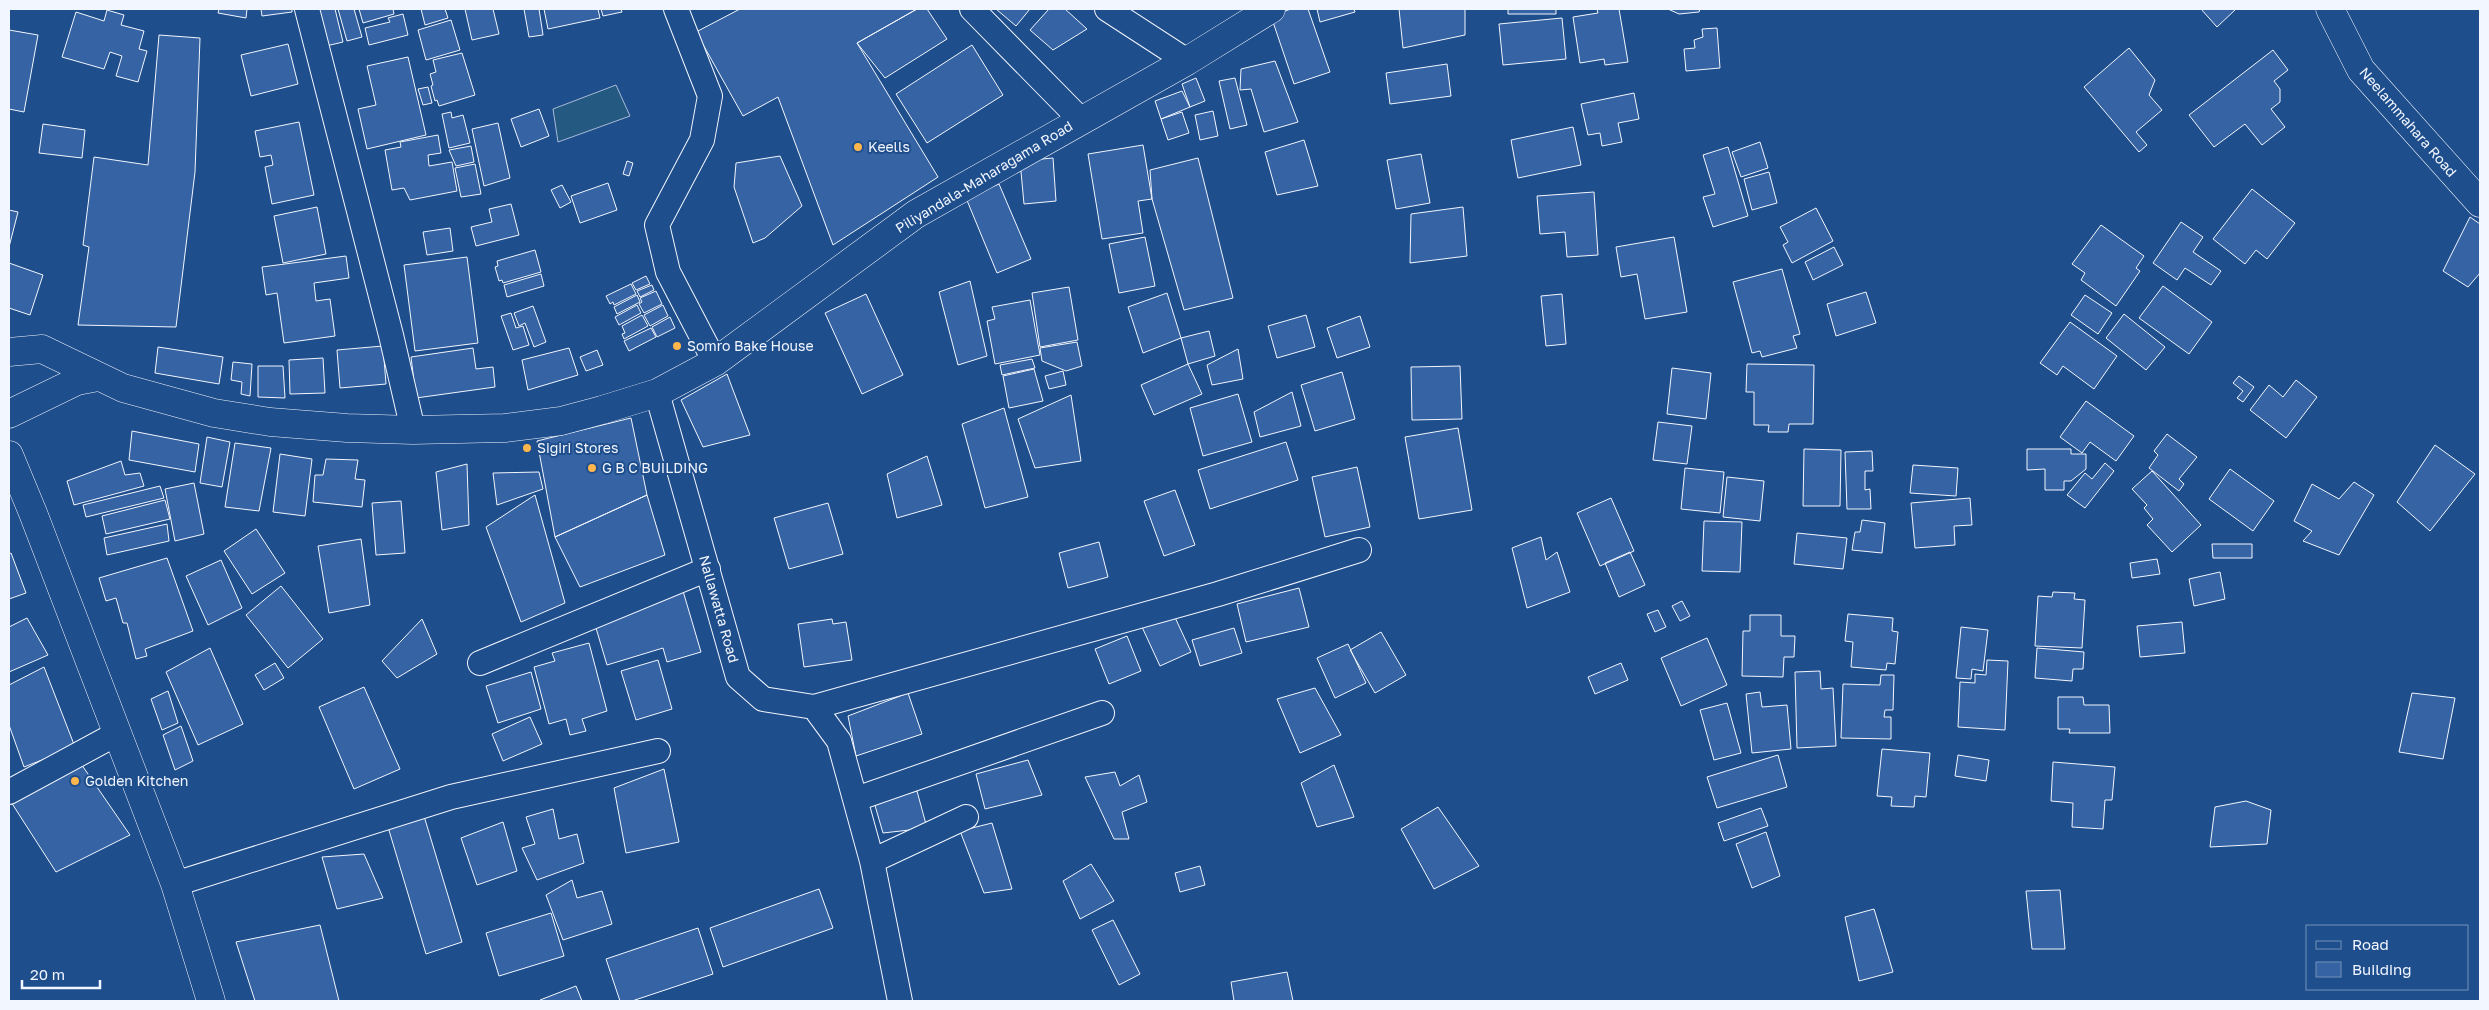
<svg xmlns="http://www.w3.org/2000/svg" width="2489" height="1010" font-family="'Golos Text',sans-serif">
<rect width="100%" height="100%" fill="#1f4e8c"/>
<path fill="#245a82" stroke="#a8bbd7" d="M616 85 630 116 558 142 553 109Z"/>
<path fill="#3563a3" stroke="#f2f6ff" d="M219 9H247L246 18 218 13Z
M261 9H292V12L262 16Z
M317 9H335L343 42 326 46Z
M338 9H354L362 37 347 41Z
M359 9H393L394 14 363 23Z
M421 9H445L448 18 425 25Z
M465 9H493L499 34 472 40Z
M524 9H539L543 35 529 37Z
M544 9H598L600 18 548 29Z
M601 9H621L622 12 603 16Z
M740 9H917L857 43 938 177 833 245 778 97 743 116 696 32Z
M917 9H927L947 39 885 78 857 43Z
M996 9H1030L1016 26Z
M1049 9H1065L1087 29 1053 50 1030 30Z
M1291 9H1308L1330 72 1294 84 1271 16Z
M1317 9H1354L1355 12 1320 22Z
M1399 9H1465V35L1403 48Z
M1508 9H1556V14H1508Z
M1597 9H1619L1628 62 1605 65 1604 59 1580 63 1573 17 1598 13Z
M1668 9H1700L1699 12 1679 14Z
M2201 9H2236L2217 27Z
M107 10 124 15 121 25 144 31 139 49 147 51 138 82 116 76 122 56 110 52 104 69 62 57 76 12 104 21Z
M403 14 408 35 369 45 365 28 390 22 388 18Z
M1562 18 1566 59 1503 65 1499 24Z
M451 20 460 50 426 60 418 30Z
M1717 28 1720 68 1686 71 1684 49 1695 48 1694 40 1703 37 1702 29Z
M9 30 38 35 24 112 9 109Z
M159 35 200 38 195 172 176 327 78 325 89 247 83 245 94 157 148 165Z
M288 44 298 84 251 96 241 55Z
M972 45 1003 95 927 143 896 94Z
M2129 48 2155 80 2149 95 2162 110 2136 132 2147 145 2139 152 2084 87Z
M2273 50 2288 70 2274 81 2280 89V102L2271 109 2285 127 2262 145 2245 124 2214 147 2189 115Z
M462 53 475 95 439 106 437 100 435 101 431 86 433 85 430 74 436 72 433 60Z
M408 57 426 135 367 149 358 109 376 105 367 66Z
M1275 61 1298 122 1264 132 1251 89 1240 90 1241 69Z
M1447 64 1451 96 1390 104 1386 73Z
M1196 78 1205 101 1190 107 1182 84Z
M1235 78 1247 125 1230 129 1219 81Z
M428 87 432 103 423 105 418 89Z
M1182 91 1190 107 1161 119 1155 101Z
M1634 93 1639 119 1618 123 1622 142 1602 146 1600 133 1588 135 1581 104Z
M539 109 549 136 521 147 511 119Z
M1213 111 1218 136 1200 140 1195 115Z
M451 112 452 118 463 115 470 143 449 148 442 114Z
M1182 112 1189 133 1168 140 1161 119Z
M299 122 314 195 272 204 265 167 273 165 271 155 260 157 255 131Z
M498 123 510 178 484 186 472 129Z
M43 124 85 130 82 158 39 153Z
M1573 127 1581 165 1518 178 1511 140Z
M438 135 441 153 428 155 429 166 452 162 457 191 410 200 404 188 392 190 385 150 401 147 400 142Z
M1304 140 1318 186 1277 195 1265 152Z
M1760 142 1768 168 1741 177 1732 152Z
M1143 145 1152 199 1138 201 1143 233 1102 239 1088 154Z
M471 146 474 162 456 166 449 150Z
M1728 147 1748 216 1713 227 1703 197 1715 194 1703 155Z
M1421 154 1430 203 1396 209 1387 160Z
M780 156 802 206 765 238 753 243 734 187 736 163Z
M1053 158 1056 201 1024 204 1020 161Z
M1198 158 1233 298 1184 310 1152 199 1150 170Z
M627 161 633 163 629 176 623 174Z
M475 164 481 194 461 197 455 168Z
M1769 172 1777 203 1752 210 1744 179Z
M608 183 617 210 580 223 571 196Z
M999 184 1031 259 997 273 966 198Z
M562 185 571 202 560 208 551 190Z
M2252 189 2295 223 2267 259 2256 250 2245 264 2213 239Z
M1594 192 1598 255 1567 257 1565 232 1540 234 1537 196Z
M511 204 519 235 476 246 471 227 492 222 489 209Z
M317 207 326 254 283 263 274 216Z
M1463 207 1467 256 1410 263 1411 214Z
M1816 208 1833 241 1792 263 1783 245 1788 242 1780 227Z
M9 210 18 212 9 247Z
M2470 217 2480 224V273L2468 287 2443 271Z
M2181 222 2203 237 2193 252 2221 271 2211 285 2185 268 2177 280 2153 263Z
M2101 225 2144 256 2136 268 2140 271 2116 306 2081 280 2085 273 2072 264Z
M450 228 453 251 427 255 423 232Z
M1145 237 1155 286 1119 293 1109 244Z
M1674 237 1687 312 1645 319 1637 274 1621 277 1616 247Z
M1834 247 1843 265 1813 280 1805 262Z
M535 250 541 272 503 283 502 280 499 281 495 267 498 266 497 261Z
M346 256 349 278 314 283 316 301 330 299 335 336 284 343 277 293 266 295 262 267Z
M467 257 478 343 415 351 404 265Z
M9 263 43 275 30 315 9 308Z
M1782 269 1800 334 1793 336 1797 348 1762 357 1760 351 1752 353 1733 282Z
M541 274 544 286 507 297 504 285Z
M646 276 650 284 636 290 632 283Z
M970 281 987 356 958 365 939 292Z
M631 284 636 294 614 305 613 302 610 304 606 296Z
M652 285 654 290 640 297 637 291Z
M2163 286 2212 322 2189 354 2139 318Z
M1069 287 1078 340 1040 347 1032 293Z
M656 291 662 304 644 313 639 304 642 302 640 298Z
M1866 292 1876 323 1836 336 1827 304Z
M1167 293 1181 338 1143 353 1128 307Z
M866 294 903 375 862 394 825 313Z
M1562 294 1566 344 1546 346 1541 296Z
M637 295 640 302 617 314 614 307Z
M2085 295 2112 313 2098 334 2071 315Z
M1030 300 1040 355 995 364 987 321 995 319 992 307Z
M637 305 641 313 619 325 615 317Z
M663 305 668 316 650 326 644 315Z
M533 306 546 342 534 347 525 323 519 326 514 313Z
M511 313 516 328 523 326 529 345 513 350 501 316Z
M2124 314 2165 347 2146 370 2106 338Z
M642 315 648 326 624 339 622 334 625 333 622 326Z
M1306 315 1315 347 1277 358 1268 326Z
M1360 316 1370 347 1337 358 1327 328Z
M670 317 675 328 657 337 652 327Z
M2070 322 2117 356 2094 389 2063 366 2057 375 2040 363Z
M651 328 656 337 629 351 624 341Z
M1209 331 1215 356 1188 364 1181 338Z
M1077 342 1082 366 1066 371 1042 361 1040 348Z
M383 346 386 384 340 388 337 350Z
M158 347 223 357 219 384 155 373Z
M473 348 476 369 493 367 495 387 416 398 411 357Z
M569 348 578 375 528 390 522 360Z
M1238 349 1243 379 1212 385 1207 365Z
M597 350 603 365 586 371 580 357Z
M323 358 325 393 290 394 289 360Z
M1032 359 1035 368 1002 375 1000 365Z
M233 362 252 364 250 396 241 394 242 382 231 380Z
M1188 364 1202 394 1154 415 1141 385Z
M1747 364 1814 365 1813 424H1789L1788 432H1768L1769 425H1754V392H1746Z
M258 366H283L285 398 258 397Z
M1460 366 1462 419 1412 420 1411 367Z
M1672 368 1711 373 1706 419 1667 414Z
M1034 369 1043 401 1009 408 1003 376Z
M1063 371 1066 385 1049 389 1045 376Z
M1342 372 1355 419 1315 431 1301 385Z
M727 374 750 435 703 447 681 400Z
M2239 376 2254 387 2243 402 2237 398 2243 391 2233 383Z
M2296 380 2317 397 2286 438 2250 410 2269 385 2283 397Z
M1292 392 1301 426 1260 437 1254 412Z
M1238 394 1252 442 1203 456 1190 408Z
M1071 395 1081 461 1035 468 1018 419Z
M2086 401 2134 436 2116 461 2090 442 2082 453 2060 437Z
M1004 408 1028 497 985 508 962 424Z
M631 418 647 495 555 537 537 441Z
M1658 422 1692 426 1687 464 1653 460Z
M1458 428 1472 510 1419 519 1405 437Z
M132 431 199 444 195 472 129 460Z
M2167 434 2197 457 2179 479 2184 484 2179 491 2149 468 2158 455 2154 451Z
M207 437 230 442 222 487 200 483Z
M1286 442 1298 480 1210 509 1198 470Z
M235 443 271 448 259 511 225 507Z
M2435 445 2475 474 2430 531 2397 502Z
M1804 449 1841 450 1840 506H1803Z
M2027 449H2071V454H2086V469L2071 481H2064V490H2045V469L2027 470Z
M1872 451 1873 471H1865V490L1870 489 1871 509H1847L1845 452Z
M280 454 312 459 305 516 273 512Z
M927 456 942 505 897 518 887 474Z
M326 459 358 460 355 479 365 480 362 507 313 502 315 475H323Z
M121 461 125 475 140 473 144 486 74 505 67 481Z
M2105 463 2114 471 2085 508 2067 495 2085 473 2092 479Z
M467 464 469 525 442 530 436 472Z
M1913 465 1958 468 1956 496 1910 493Z
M1357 467 1370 527 1325 537 1312 477Z
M1685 468 1724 472 1720 513 1681 509Z
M2230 469 2274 501 2253 531 2209 499Z
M2152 471 2201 525 2172 552 2147 525 2153 519 2144 508 2147 505 2132 489Z
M539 472 543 489 497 505 493 473Z
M1727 477 1764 481 1760 521 1723 517Z
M2354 482 2374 495 2339 555 2303 541 2312 531 2294 521 2312 484 2339 499Z
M194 483 204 534 175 541 165 489Z
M160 486 164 498 86 517 83 505Z
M1175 490 1195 545 1164 556 1144 501Z
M535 495 565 603 521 622 486 527Z
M647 495 665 555 580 587 555 537Z
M1611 498 1634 551 1600 566 1577 513Z
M1970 498 1972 525 1954 526 1955 545 1915 548 1911 503Z
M165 500 170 519 106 534 102 516Z
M401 501 405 553 376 555 372 503Z
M828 503 843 554 789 569 774 518Z
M1862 520 1885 523 1882 553 1852 550 1855 532H1860Z
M1704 521 1742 522 1740 572 1702 571Z
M167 524 169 541 107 555 104 538Z
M256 529 285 573 252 594 224 551Z
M1797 533 1847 538 1843 569 1794 564Z
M1541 537 1546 560 1557 552 1570 592 1527 608 1512 548Z
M361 539 370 605 329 613 318 546Z
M1099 542 1108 577 1068 588 1059 553Z
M2212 544H2252V558H2213Z
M1630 552 1645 585 1619 597 1605 563Z
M11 553 26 593 9 599V554Z
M167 558 193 631 145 649 147 656 136 659 127 623H123L116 598 106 601 99 578Z
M2157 559 2160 574 2132 578 2130 563Z
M221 560 242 608 208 625 186 576Z
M2220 572 2225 599 2194 606 2189 579Z
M281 586 323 639 288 668 246 615Z
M1299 588 1309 627 1246 642 1237 604Z
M683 591 701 652 667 662 663 648 607 665 593 618Z
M2053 592 2075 593 2074 599 2085 600 2082 648 2035 646 2038 596 2052 597Z
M1682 601 1690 616 1680 621 1672 606Z
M1658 610 1666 627 1655 632 1647 614Z
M1173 613 1191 652 1160 666 1142 627Z
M1848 614 1893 618 1892 631 1898 632 1895 664 1887 663 1886 670 1851 667 1853 642 1845 641Z
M1750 615H1781V636H1795L1794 657H1784L1783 677 1742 676 1743 631H1750Z
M27 618 48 655 9 672V627Z
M422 619 437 654 397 678 382 661Z
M832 619 833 624 846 622 852 660 804 667 798 624Z
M2182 622 2185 653 2140 657 2137 626Z
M1961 627 1988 630 1983 671 1972 669 1971 679 1956 678Z
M1234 628 1242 653 1200 666 1192 640Z
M1381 632 1406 675 1375 693 1350 650Z
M1127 636 1141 671 1109 684 1095 649Z
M1707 638 1727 685 1681 706 1661 658Z
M589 643 607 711 582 719 586 731 570 735 566 719 549 724 534 667 555 661 552 653Z
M1348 644 1366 683 1335 698 1317 658Z
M210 648 243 724 198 745 166 672Z
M2037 648 2084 652 2083 669H2073L2072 681 2035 678Z
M658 660 672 709 636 720 621 671Z
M1987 660 2008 661 2005 730 1958 727 1960 682 1975 683V674L1986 675Z
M275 663 284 678 264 690 255 675Z
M1621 663 1628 680 1595 694 1588 677Z
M44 667 75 747 24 767 9 725V685Z
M1820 671 1821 689 1833 688 1836 746 1797 748 1795 672Z
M531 672 541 709 498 723 486 686Z
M1881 675H1894L1893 710H1885L1884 717H1891V739L1841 738 1843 684 1880 685Z
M364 687 400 769 354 789 319 707Z
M1315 688 1341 735 1300 753 1277 699Z
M168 691 178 723 162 730 151 699Z
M1760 692 1762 707 1787 705 1791 749 1752 753 1746 694Z
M908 693 922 734 856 756 848 716Z
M2412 693 2455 698 2443 759 2399 752Z
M2058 697H2083L2084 705H2109L2110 733H2069L2070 729H2058Z
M1727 703 1741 753 1714 760 1700 710Z
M530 717 542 744 503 761 492 734Z
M181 726 193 761 175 770 163 735Z
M1882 749 1930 753 1926 797 1915 796 1914 807 1891 806 1892 797 1877 796Z
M1778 755 1787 787 1717 808 1707 777Z
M1958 755 1989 760 1986 781 1955 776Z
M77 758 130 835 56 872 11 802Z
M1028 760 1042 795 985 809 976 774Z
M2053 762 2115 767 2112 800H2105L2103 829 2072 827 2073 803 2051 801Z
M1334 765 1354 817 1317 827 1301 783Z
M664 769 679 842 626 853 614 788Z
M1115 772 1120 786 1139 775 1147 802 1122 812 1129 839H1114L1085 777Z
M917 791 927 828 883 833 874 802Z
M2246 801 2271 810 2267 844 2210 847 2215 807Z
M1438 807 1479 866 1434 889 1401 829Z
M1761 808 1768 826 1724 841 1718 823Z
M553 809 559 839 577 834 584 863 537 880 522 848 535 844 526 817Z
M424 816 462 942 426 954 388 827Z
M503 822 517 871 477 885 461 838Z
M992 823 1012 889 984 893 960 831Z
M1766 832 1780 876 1752 888 1736 844Z
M364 854 383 898 337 909 322 857Z
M1091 864 1114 901 1080 919 1063 881Z
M1200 866 1205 885 1180 892 1175 873Z
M572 880 577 898 602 891 612 924 563 940 546 895Z
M819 889 833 928 723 967 710 928Z
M2060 890 2065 949H2032L2026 891Z
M1874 909 1893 972 1859 981 1845 917Z
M551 913 564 956 499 976 486 933Z
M1113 920 1140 974 1119 985 1092 930Z
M320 925 339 1001H255L236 942Z
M698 928 713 974 632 1001H620L606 959Z
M1287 972 1293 1001H1234L1231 982Z
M576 986 582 1001H541L540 1000Z"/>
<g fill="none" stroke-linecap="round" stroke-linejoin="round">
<g stroke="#f2f6ff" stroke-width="26">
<path id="street" d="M307 9 391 335 413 430
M676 9 710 96 702 140 657 225 668 272 715 362
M972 9 1081 120
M1107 9 1187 61
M657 393 738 677 763 699 814 707 839 741 872 861 900 1001
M480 663 708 569
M814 707 1218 594 1359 550
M9 792 118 733
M856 799 1102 713
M872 861 966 817
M175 884 451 797 658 751"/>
</g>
<g stroke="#f2f6ff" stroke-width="29">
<path id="secondary" d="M2330 9 2361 70 2480 203"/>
</g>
<g stroke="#f2f6ff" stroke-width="29">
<path id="primary" d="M9 352 42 349 123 388 214 413 270 422 347 428 413 430 505 428 561 421 602 410 657 393 715 362 916 214 1187 61 1271 9
M9 414 77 381 98 377
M9 455 33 513 175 884 211 1001"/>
</g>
<use href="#street" stroke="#1f4e8c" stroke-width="24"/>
<use href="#secondary" stroke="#1f4e8c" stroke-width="28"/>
<use href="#primary" stroke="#1f4e8c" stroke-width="28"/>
</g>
<g fill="#ffb74d" stroke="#1f4e8c" stroke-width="2">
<circle cx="858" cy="147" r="5"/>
<circle cx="677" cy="346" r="5"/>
<circle cx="527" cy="448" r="5"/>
<circle cx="592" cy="468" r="5"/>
<circle cx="75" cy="781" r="5"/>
</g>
<g text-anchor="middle" stroke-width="4" stroke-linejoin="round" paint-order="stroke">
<g font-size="14" fill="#f2f6ff" stroke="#1f4e8c">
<text transform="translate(2408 122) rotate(49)" y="5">Neelammahara Road</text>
<text transform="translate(984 177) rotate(-31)" y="5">Piliyandala-Maharagama Road</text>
<text transform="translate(719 609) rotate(74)" y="5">Nallawatta Road</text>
</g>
<g font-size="14" fill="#f2f6ff" stroke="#1f4e8c" text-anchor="start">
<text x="868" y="152">Keells</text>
<text x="687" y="351">Somro Bake House</text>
<text x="537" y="453">Sigiri Stores</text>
<text x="602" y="473">G B C BUILDING</text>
<text x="85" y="786">Golden Kitchen</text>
</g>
</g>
<rect width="2489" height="1010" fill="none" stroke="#f2f6ff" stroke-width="20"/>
<rect x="2306" y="925" width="162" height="65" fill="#1f4e8c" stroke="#7391ba"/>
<rect x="2316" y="941" width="25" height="8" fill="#1f4e8c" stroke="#7391ba"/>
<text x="2352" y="950" font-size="15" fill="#f2f6ff">Road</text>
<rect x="2316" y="962" width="25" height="15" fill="#3563a3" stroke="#7391ba"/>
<text x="2352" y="975" font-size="15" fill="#f2f6ff">Building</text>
<path d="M22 980v8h78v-8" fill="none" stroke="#f2f6ff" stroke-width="2.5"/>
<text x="30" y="980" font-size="15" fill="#f2f6ff" stroke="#1f4e8c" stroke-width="4" paint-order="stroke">20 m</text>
</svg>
